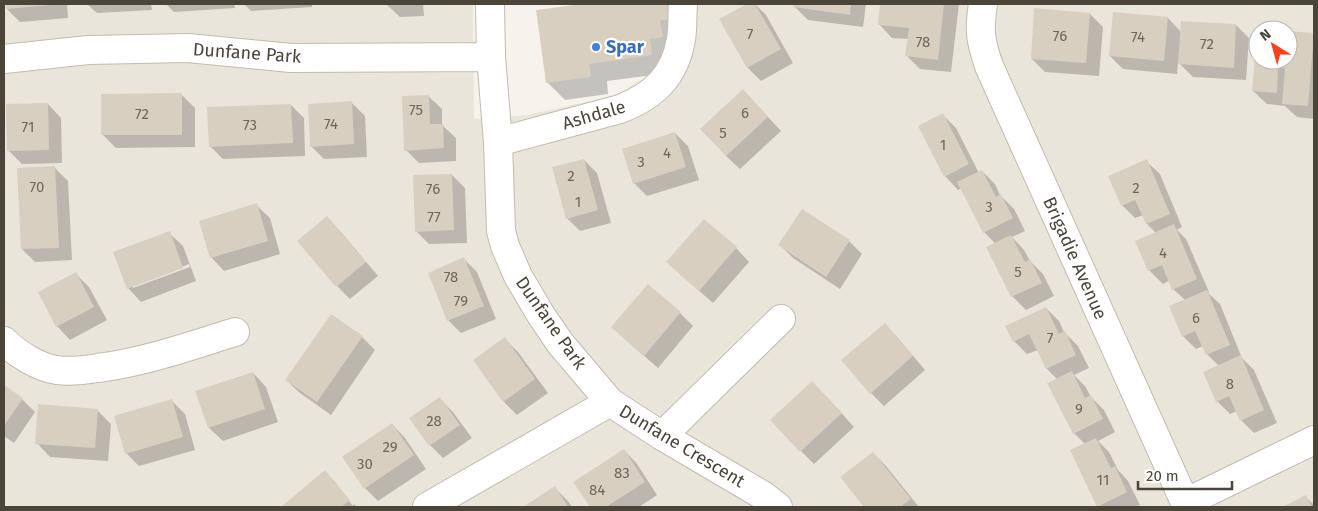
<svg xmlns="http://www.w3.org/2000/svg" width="1318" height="511" font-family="'Fira Sans',sans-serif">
<rect width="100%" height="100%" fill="#f6f3ec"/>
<path fill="#eae5da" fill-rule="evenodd" d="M4 4H473L474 119 527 115 614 96 653 73 669 43 673 4H1314V507H4ZM1258 30H1288V60H1258Z"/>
<path fill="#0003" fill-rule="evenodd" d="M7 4H67L68 18 20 22 7 9Z
M87 4H151L152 10 97 13Z
M166 4H234L235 8 174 12Z
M244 4H312V7L251 11Z
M386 4H423L424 16 400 17Z
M591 4H689L669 73 607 81 608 94 565 100 547 82 537 11Z
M749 4H755L766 15 793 63 761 81 748 68 721 19Z
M795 4H866L863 27 808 20 795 7Z
M881 4H959L951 72 920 69 907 56 909 39 892 38 879 24Z
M1090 14 1103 27 1099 76 1045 72 1032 59Z
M1168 18 1181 32 1236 25 1249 38 1246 80 1193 77 1178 62 1177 74 1123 69 1110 56Z
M1258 30V60H1288V32L1313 34 1314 35V119L1297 117 1285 106 1267 104 1253 91 1258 30H1259Z
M181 94 195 108V147L116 148 103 135Z
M428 96 442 109V125L456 138V161L419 163 406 150Z
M352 103 365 116 367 157 324 159 311 146Z
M48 104 61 118 62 163 22 164 8 150Z
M756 104 781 131 740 169 726 156Z
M291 105 304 118 305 156 223 159 210 146Z
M943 115 956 128 979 173 982 171 995 184 1000 195 1014 209 1025 231 1012 237 1024 250 1030 261 1043 274 1054 296 1026 310 1013 297 988 248 996 244 984 232 962 188 958 190 945 176Z
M675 133 688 146 699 180 647 196 634 183Z
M584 160 597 173 611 223 580 231 567 218Z
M1146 161 1160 174 1182 227 1177 230 1186 239 1209 292 1208 293 1220 304 1242 358 1254 370 1277 423 1254 433 1241 420 1237 411 1230 414 1217 401 1219 366 1207 354 1203 346 1196 349 1183 336 1185 300 1173 289 1170 280 1163 284 1149 270 1137 241 1156 233 1147 224 1143 215 1135 218 1122 205Z
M55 168 68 181 72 260 35 262 22 249Z
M452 175 465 188 467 243 429 244 416 231Z
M256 205 270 218 280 254 224 271 211 257Z
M327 217 340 231 378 276 350 299 337 286Z
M704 221 736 248 749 262 713 303 681 275 668 262Z
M169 233 183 246 196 281 141 302 128 288ZM189 264 190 267 133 288V285Z
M849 241 862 254 840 289 793 258 780 245Z
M464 259 477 272 496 319 461 333 448 320Z
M76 274 89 287 107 320 70 340 57 326 39 293Z
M648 286 680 313 693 326 658 368 626 340 612 327Z
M1046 308 1059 321 1064 332 1078 346 1089 368 1074 375 1085 386 1091 397 1104 410 1115 432 1098 441 1109 452 1118 470 1128 481 1140 505 1135 507H1099L1098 506 1085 444 1074 433 1058 380 1047 369 1038 350 1027 354 1014 341Z
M885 325 898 338 925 370 884 406 871 393Z
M362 337 375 350 331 415 300 393 286 380Z
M505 339 518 352 548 393 517 415 504 402 474 360Z
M253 373 266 387 278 422 223 441 209 428 197 392Z
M4 387 22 399 35 412 14 443 4 436Z
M826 396 854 427 814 464 801 451Z
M440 399 453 412 472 438 443 458 430 445Z
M172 401 185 414 195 450 139 466 126 453Z
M40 406 98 411 111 424 108 461 50 457 37 443Z
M392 424 405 438 426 469 378 501 365 488Z
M624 450 637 464 657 495 639 507H591L575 482Z
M873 453 886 466 919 507H866L842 478Z
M325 472 337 484H335L353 506 354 504 357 507H283Z
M555 488 568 501 572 507H525Z
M1306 497 1314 505V507H1286V506Z"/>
<path fill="#d8cfc1" d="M5 4H51V5L6 9Z
M582 4H674L676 19 660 20 663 37 650 39 652 55 589 64 591 77 546 83 536 10Z
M747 4H755L781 49 747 68 719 19Z
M794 4H851L850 15 793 7Z
M880 4H944L938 60 905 56 909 28 878 25Z
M1034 8 1090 13 1086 63 1031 59Z
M1113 12 1168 17 1164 61 1109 56Z
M1181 21 1236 24 1234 68 1178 64Z
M1257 31H1258V60H1288V31L1314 33 1308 106 1282 104 1285 68 1278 67 1277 93 1252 91Z
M743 89 768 117 726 156 700 129Z
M182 93V135H101V94Z
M429 95 430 124H443L444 148 404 151 402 96Z
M352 101 354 144 310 147 308 104Z
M48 103 49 150 7 151 6 104Z
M291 104 293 143 209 147 207 107Z
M943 113 969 164 944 177 918 126Z
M675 132 686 167 633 184 622 149Z
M584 159 598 210 566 219 552 167Z
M1147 159 1170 214 1146 224 1135 200 1121 206 1108 176Z
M55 166 59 248 21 249 17 168Z
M982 170 996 197 1001 194 1013 218 983 233 957 182Z
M452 174 454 230 415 232 413 175Z
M257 203 268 241 210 258 199 221Z
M802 209 850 240 826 277 778 245Z
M327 216 366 262 336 287 297 241Z
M704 219 737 247 699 291 666 262Z
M1174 224 1197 279 1172 290 1162 265 1148 271 1135 241Z
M170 231 183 268 127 289 113 252Z
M1011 235 1025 262 1030 259 1042 283 1011 297 986 247Z
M464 257 484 306 447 321 428 273Z
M76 272 94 307 56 327 38 292Z
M648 284 681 312 644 356 611 327Z
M1207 290 1230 345 1206 355 1195 331 1182 337 1169 306Z
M1046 307 1059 334 1065 331 1076 355 1046 369 1029 334 1013 342 1005 326Z
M331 314 363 336 317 402 285 380Z
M885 323 913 356 870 394 841 360Z
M505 337 535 379 503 402 473 360Z
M1241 355 1264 410 1240 421 1229 396 1216 402 1203 372Z
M1072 371 1085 398 1091 395 1103 419 1073 434 1047 383Z
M253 372 265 409 208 428 195 391Z
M812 381 842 413 800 452 770 420Z
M4 385 23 398 4 426Z
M440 397 460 425 429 446 409 418Z
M172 399 183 437 125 454 114 416Z
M38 404 98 409 95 448 35 444Z
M392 423 414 455 364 489 342 457Z
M1096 438 1111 468 1115 466 1127 492 1097 507 1070 450Z
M624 449 645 482 606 507H590L573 482Z
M873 452 911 499 900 507H864L840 477Z
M325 470 350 500 341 507H281Z
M555 486 568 507H523L529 503Z
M1306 495 1312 507H1285L1284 506Z"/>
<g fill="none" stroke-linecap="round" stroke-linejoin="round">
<g stroke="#c2bbae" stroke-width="30">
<path id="street" d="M490 4 491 57 498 142 501 231 505 246 518 276 541 315 560 343 610 402 662 436 764 496 778 507
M983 4C979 30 980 40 989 66L1187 507
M4 59 88 50 188 48 291 58 491 57
M498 142 620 109C654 96 675 76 681 39 683 28 682 15 683 4
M4 341C16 353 39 368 57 370 70 372 85 370 98 368 145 362 190 346 235 332
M662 436 781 319
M1185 503 1314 440
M427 507 610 402"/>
</g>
<use href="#street" stroke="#fff" stroke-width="28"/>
</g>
<circle fill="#3f7fe0" stroke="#fff" stroke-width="2" cx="596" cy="47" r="5"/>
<g text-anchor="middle" stroke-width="4.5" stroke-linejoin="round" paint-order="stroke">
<g font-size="15" fill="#6e675b">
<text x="750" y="39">7</text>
<text x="1060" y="41">76</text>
<text x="1138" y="42">74</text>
<text x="923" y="47">78</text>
<text x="1207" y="49">72</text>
<text x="416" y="115">75</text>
<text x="745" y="118">6</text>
<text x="142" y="119">72</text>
<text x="331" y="129">74</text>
<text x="250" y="130">73</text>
<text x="28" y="132">71</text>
<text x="723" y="138">5</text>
<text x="943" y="150">1</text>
<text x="667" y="158">4</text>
<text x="641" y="167">3</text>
<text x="571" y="181">2</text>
<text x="37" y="192">70</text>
<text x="1136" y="193">2</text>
<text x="433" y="194">76</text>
<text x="578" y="207">1</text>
<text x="989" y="212">3</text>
<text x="434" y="222">77</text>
<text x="1163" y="258">4</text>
<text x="1018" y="277">5</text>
<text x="451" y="282">78</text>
<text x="461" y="306">79</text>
<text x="1196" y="323">6</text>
<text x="1050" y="343">7</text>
<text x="1230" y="389">8</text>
<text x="1079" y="414">9</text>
<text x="434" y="426">28</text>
<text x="390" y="452">29</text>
<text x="365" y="469">30</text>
<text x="622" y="478">83</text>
<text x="1103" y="485">11</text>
<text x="597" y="495">84</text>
</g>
<g font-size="18" font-weight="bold" fill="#366cbe" stroke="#fff" text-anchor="start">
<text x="606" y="53">Spar</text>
</g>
<g font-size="18" fill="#4b4439" stroke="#fff">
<text transform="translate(247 53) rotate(4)" y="6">Dunfane Park</text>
<text transform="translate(594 115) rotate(-16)" y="6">Ashdale</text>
<text transform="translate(1075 258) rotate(66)" y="6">Brigadie Avenue</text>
<text transform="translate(551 323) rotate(55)" y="6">Dunfane Park</text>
<text transform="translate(682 446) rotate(31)" y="6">Dunfane Crescent</text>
</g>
</g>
<rect width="1318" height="511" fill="none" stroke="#4b4439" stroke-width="10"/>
<g transform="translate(1273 45) rotate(323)"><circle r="24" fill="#ffffff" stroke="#b7b4b0"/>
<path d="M0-4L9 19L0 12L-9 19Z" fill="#fc3f1d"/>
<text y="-8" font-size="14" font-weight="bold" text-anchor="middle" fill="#4b4439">N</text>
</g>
<path d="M1138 481v8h94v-8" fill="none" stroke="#4b4439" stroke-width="2.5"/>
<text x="1146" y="481" font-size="15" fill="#4b4439" stroke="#ffffff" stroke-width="4" paint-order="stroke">20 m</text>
</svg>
